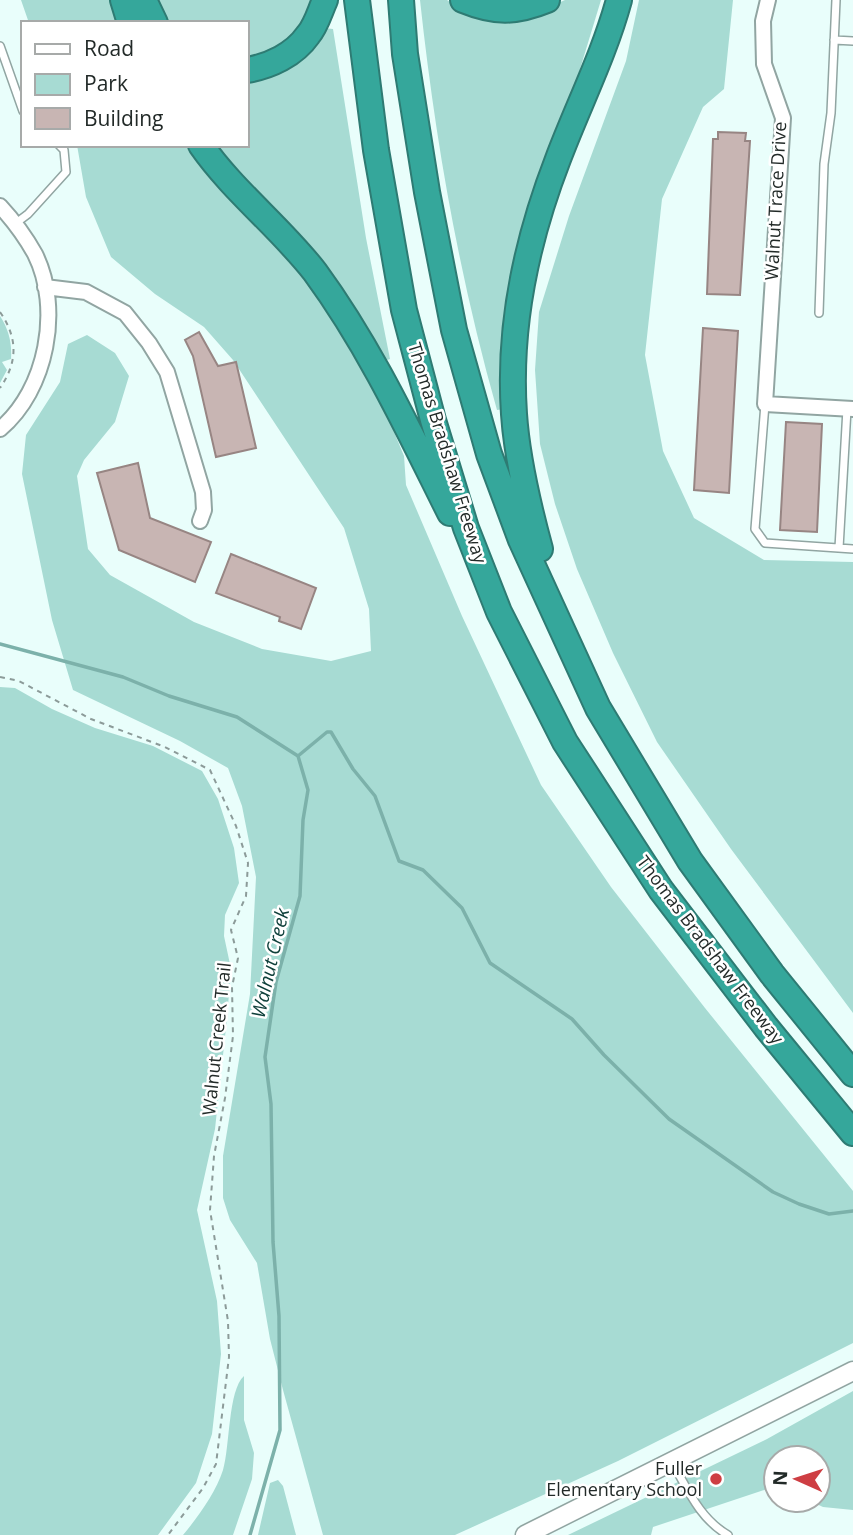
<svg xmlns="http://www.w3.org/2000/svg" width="853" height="1535" font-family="'Open Sans',sans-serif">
<rect width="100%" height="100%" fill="#e9fefb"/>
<path fill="#a7dbd3" d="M21 0H112L119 23H29Z
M152 0H315L295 38 247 64V23H162Z
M420 0H447L456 6 531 15 565 0H601L570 102 506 409 497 410C459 276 435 139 420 0Z
M639 0H733L724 89 703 107 662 199 645 355 663 451 694 518 764 560 853 562V1013L731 849 657 742 613 653 577 569 555 504 540 444 535 370 539 312 569 216 626 61Z
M324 28 333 29 366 238 390 359 381 362 214 145H247V79Z
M77 145H188L333 309 368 369 404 456 406 485 462 616 541 785 611 887 705 1008 853 1191V1343L618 1461 455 1535H323L283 1390 270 1339 257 1263 230 1220 223 1198V1156L250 994 256 877 242 806 228 768 180 741 73 690 52 620 22 474 26 435 60 382 68 344 87 335 115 353 129 376 115 422 84 460 77 476 88 549 110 575 194 622 262 649 331 661 371 651 369 609 344 528 233 360 204 327 155 294 111 257 86 197Z
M0 316C9 330 12 343 11 359L2 362 7 370 0 383Z
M0 687 15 688 52 709 95 728 153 746 202 771 218 799 234 848 239 883 225 915 224 936 231 969 227 1018 215 1129 197 1210 217 1301 221 1354 212 1434 196 1483 158 1535H0Z
M244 1376V1420L254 1453 252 1479 233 1535H183C198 1517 216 1492 223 1470 230 1447 228 1390 244 1376Z
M853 1391V1510L823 1507 808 1500H818V1458H776V1489L770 1488 653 1527 651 1535H568L767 1439Z
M278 1480 283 1486 296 1535H258L270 1483Z"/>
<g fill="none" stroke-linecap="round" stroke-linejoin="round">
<path stroke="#7cb1aa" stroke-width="3.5" d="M0 644 123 677 169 696 237 717 298 756 308 790 303 820 300 896 276 982 265 1057 271 1104 273 1242 279 1316 280 1430 250 1535
M298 756 327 732H331L353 769 375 796 399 861 423 870 462 908 490 963 572 1019 604 1055 669 1119 773 1192 799 1204 829 1214 853 1211"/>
</g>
<path fill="#c8b5b3" stroke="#978583" stroke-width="2" d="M718 132 746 133 745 141H750L740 295 707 294 713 139H718Z
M703 328 738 331 729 493 694 490Z
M199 332 218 366 236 362 256 448 216 457 193 356 185 340Z
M786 422 822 424 817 532 780 530Z
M138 463 150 518 211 542 195 582 119 550 97 473Z
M231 554 316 588 301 629 279 621 280 617 216 593Z"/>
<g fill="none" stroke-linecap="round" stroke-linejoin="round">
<g stroke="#91a5a2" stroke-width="10">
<path id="service" d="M834 40 853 41
M0 46 23 111
M16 223 28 214 66 172 64 150 59 145
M819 313 824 164 831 113 836 0
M765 404 755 529 765 543 853 549
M839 548 847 409
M672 1462C688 1490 700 1519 728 1535"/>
</g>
<g stroke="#91a5a2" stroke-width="18">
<path id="minor" d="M768 0 763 21 764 64 783 118 765 404 853 409
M0 206C13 220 25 236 35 254 62 308 47 390 0 429
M45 287 86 292 125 313 149 343 167 372 203 492 204 510 200 521"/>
</g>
<g stroke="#91a5a2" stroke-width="21">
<path id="tertiary" d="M525 1535 853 1371"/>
</g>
<g stroke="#2e7b73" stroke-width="28">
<path id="motorway" d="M123 0 130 23
M144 0 155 23
M357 0 376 150 404 310 433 420 466 528 499 612 565 742 661 890 766 1027 853 1133
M401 0 405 54 427 192 454 330 489 454 521 540 598 708 690 861 772 974 853 1074
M463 0C495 13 515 13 547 0
M247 70C270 66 294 55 308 35 316 26 320 11 325 0
M201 145C233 191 281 228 315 272 370 347 409 431 450 513
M540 549C528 505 517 459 514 414 508 327 527 239 558 159 578 106 604 55 619 0"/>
</g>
<path stroke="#8c9b99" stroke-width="2" stroke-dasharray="5 5" stroke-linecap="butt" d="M0 312C18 338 18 362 0 388
M0 677 19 681 91 719 165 747 210 770 236 826 248 863 246 896 231 930 238 958 232 987 233 1036 225 1098 214 1156 210 1210 228 1321 229 1357 216 1464 203 1488 168 1535"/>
<use href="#service" stroke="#fff" stroke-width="7"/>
<use href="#minor" stroke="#fff" stroke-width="14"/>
<use href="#tertiary" stroke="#fff" stroke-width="18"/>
<use href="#motorway" stroke="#35a79b" stroke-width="24"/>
</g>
<circle fill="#ce3e43" stroke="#fff" stroke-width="2.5" cx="716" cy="1479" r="7"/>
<g text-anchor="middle" stroke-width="5" stroke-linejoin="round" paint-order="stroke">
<g font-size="18" fill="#222a28" stroke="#fff">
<text transform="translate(776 201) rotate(-87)" y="6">Walnut Trace Drive</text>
<text transform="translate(447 453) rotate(73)" y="6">Thomas Bradshaw Freeway</text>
<text transform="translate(710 950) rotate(53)" y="6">Thomas Bradshaw Freeway</text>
<text transform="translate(217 1039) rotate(-84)" y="6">Walnut Creek Trail</text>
</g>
<g font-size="18" fill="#222a28" stroke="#fff" text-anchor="end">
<text x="702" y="1475">Fuller<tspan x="702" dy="21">Elementary School</tspan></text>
</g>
<g font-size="19" font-style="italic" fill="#0f403b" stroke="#fff">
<text transform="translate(270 963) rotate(-77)" y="7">Walnut Creek</text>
</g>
</g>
<rect x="21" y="21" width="228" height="126" fill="#ffffff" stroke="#a7aaa9" stroke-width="2"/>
<rect x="35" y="44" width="35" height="10" fill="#ffffff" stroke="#a7aaa9" stroke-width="2"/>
<text x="84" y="56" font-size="21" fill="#222a28">Road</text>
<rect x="35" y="74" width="35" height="21" fill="#a7dbd3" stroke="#a7aaa9" stroke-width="2"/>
<text x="84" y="91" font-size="21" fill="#222a28">Park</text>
<rect x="35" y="108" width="35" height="21" fill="#c8b5b3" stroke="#a7aaa9" stroke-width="2"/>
<text x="84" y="126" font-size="21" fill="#222a28">Building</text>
<g transform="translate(797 1479) rotate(273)"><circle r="33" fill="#ffffff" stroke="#a7aaa9" stroke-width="2"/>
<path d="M0-5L12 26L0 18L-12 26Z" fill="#ce3e43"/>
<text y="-10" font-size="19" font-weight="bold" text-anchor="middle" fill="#222a28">N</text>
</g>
</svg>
